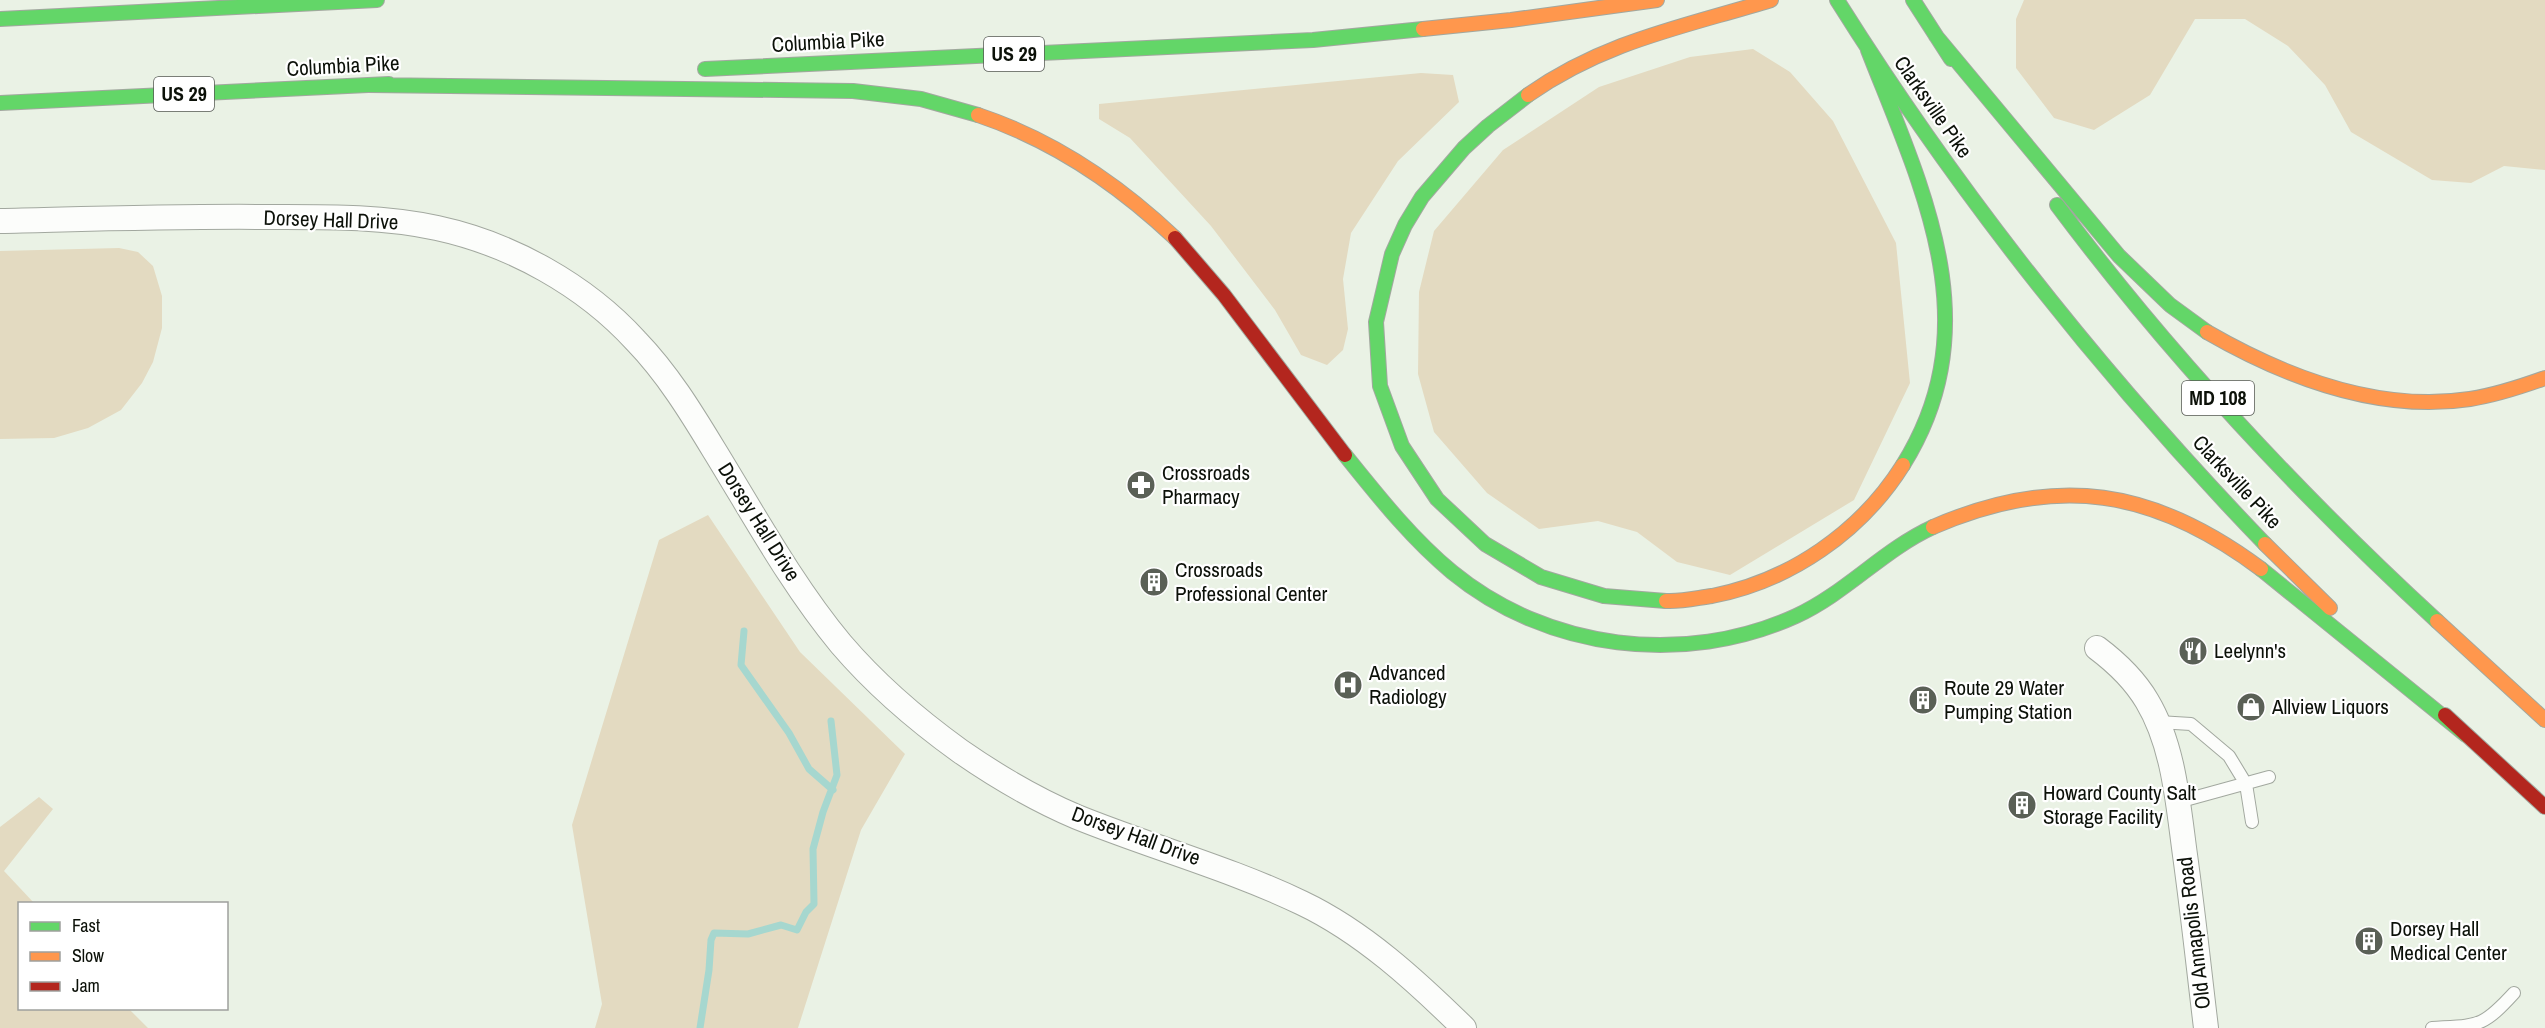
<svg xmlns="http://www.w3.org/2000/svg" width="2545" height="1028" font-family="'Archivo Narrow',sans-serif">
<rect width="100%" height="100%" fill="#eaf2e5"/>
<path fill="#e3dac1" d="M2024 0H2545V170L2504 166 2471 183 2432 180 2351 132 2325 85 2288 46 2245 19H2195L2150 95 2094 130 2054 118 2016 68V19Z
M1753 49 1790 72 1833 121 1896 243 1910 383 1854 500 1730 575 1677 562 1637 532 1598 521 1539 529 1487 493 1434 432 1418 374 1419 292 1434 231 1503 150 1599 87 1690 57Z
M1421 73 1453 75 1459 102 1398 161 1351 233 1343 279 1348 329 1343 350 1327 365 1301 355 1275 310 1211 226 1130 138 1099 119V104Z
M119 248 138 252 153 266 162 296V328L153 362 142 383 121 410 88 428 54 438 0 439V251Z
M708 515 800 652 905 754 861 830 798 1028H595L602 1004 572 825 659 540Z
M39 797 53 809 4 871 34 903 20 904V1008L129 1009 148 1028H0V827Z"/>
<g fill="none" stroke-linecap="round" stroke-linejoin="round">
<path stroke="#a6d7cf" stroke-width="7" d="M744 631 741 665 789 733 809 769 833 790
M700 1028 709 970 711 940 714 933 748 934 781 925 797 930 806 912 814 904 813 849 823 812 837 775 831 721"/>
<g stroke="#a2a89f" stroke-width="14">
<path id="lane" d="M2158 722 2191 724 2229 756 2246 784 2252 822
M2178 802 2269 777
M2432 1028C2479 1025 2482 1028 2514 993"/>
</g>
<g stroke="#a2a89f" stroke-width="26">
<path id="street" d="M0 221C89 219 179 216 268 217 325 217 381 216 437 228 511 244 585 285 636 341 667 373 691 412 714 450 754 515 792 585 841 644 876 685 917 720 960 751 996 776 1037 800 1077 817 1151 847 1229 868 1302 903 1363 932 1416 981 1464 1028
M2097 648C2117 663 2134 679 2147 701 2174 746 2178 804 2185 855 2193 913 2199 970 2206 1028"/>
</g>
<g stroke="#a2a89f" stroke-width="16">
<path id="fast" d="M1837 0C1960 196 2104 377 2265 544
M1913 0 1951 59
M0 19 377 0
M1936 36 2119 256 2170 305 2207 332
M1868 50C1922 188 1991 324 1903 465
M705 69 1313 40 1423 29
M369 85 853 91 921 99 978 115
M1528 95 1488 126 1464 148 1422 197 1405 225 1392 254 1376 322 1380 386 1402 446 1437 499 1485 544 1541 577 1604 596 1666 601
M0 103 389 84
M2057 205C2170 356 2298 493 2437 621
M1345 455C1378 496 1411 538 1452 572 1547 650 1684 667 1796 616 1846 593 1883 550 1933 527
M2261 569 2466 735"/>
</g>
<g stroke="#a2a89f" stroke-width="16">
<path id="slow" d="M1423 29 1511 20 1657 0
M1528 95C1605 41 1683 27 1771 0
M978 115C1053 140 1118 184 1175 238
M2207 332C2285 377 2378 413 2470 399 2496 395 2520 387 2545 378
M1933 527C2057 473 2154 489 2261 569
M2265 544 2330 608
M1666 601C1681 602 1697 598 1712 596 1790 581 1861 532 1903 465
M2437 621 2545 720"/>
</g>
<g stroke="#a2a89f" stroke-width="16">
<path id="jam" d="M1175 238 1224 295 1345 455
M2445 715 2545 807"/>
</g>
<use href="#lane" stroke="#fcfdfb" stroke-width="12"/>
<use href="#street" stroke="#fcfdfb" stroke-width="24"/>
<use href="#fast" stroke="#63d668" stroke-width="14"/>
<use href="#slow" stroke="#ff974d" stroke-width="14"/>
<use href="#jam" stroke="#b3261e" stroke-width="14"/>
</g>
<defs>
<g id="pharmacy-disc" transform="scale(1.5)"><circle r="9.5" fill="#5a6056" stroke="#fff"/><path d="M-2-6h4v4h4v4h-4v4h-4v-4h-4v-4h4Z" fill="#fff"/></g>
<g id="building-disc" transform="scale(1.5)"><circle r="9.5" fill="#5a6056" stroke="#fff"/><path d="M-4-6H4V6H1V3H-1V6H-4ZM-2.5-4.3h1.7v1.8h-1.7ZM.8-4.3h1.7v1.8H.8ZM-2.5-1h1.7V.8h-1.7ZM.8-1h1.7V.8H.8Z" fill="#fff"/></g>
<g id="restaurant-disc" transform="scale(1.5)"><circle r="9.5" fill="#5a6056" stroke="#fff"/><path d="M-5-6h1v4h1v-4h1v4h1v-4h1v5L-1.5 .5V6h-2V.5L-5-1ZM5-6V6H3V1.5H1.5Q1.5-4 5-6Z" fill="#fff"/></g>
<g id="hospital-disc" transform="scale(1.5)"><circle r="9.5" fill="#5a6056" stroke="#fff"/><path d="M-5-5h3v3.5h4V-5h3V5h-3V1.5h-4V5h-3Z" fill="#fff"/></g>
<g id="shop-disc" transform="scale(1.5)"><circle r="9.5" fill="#5a6056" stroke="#fff"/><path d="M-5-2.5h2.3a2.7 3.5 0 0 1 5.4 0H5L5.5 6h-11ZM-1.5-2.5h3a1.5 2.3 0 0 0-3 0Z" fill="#fff"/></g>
</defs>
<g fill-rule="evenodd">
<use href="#pharmacy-disc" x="1141" y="485"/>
<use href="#building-disc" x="1154" y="582"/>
<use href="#restaurant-disc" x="2193" y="651"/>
<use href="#hospital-disc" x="1348" y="685"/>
<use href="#building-disc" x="1923" y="700"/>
<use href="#shop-disc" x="2251" y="707"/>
<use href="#building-disc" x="2022" y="805"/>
<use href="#building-disc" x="2369" y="941"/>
</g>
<g text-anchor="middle" stroke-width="4.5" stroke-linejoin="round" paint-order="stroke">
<g fill="#fff" stroke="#555853" stroke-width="1.5">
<rect x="984" y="37" width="60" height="34" rx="4.5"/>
<rect x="154" y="77" width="60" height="34" rx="4.5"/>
<rect x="2182" y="381" width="72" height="34" rx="4.5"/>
</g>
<g font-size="20" font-weight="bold" fill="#0c1109">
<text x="1014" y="61">US 29</text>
<text x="184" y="101">US 29</text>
<text x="2218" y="405">MD 108</text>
</g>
<g font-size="21" fill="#0c1109" stroke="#fff">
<text transform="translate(828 42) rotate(-3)" y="7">Columbia Pike</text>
<text transform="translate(343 66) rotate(-3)" y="7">Columbia Pike</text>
<text transform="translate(1933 107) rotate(55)" y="7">Clarksville Pike</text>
<text transform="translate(331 220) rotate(2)" y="7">Dorsey Hall Drive</text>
<text transform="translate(2237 482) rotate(47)" y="7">Clarksville Pike</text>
<text transform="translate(759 522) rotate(58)" y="7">Dorsey Hall Drive</text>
<text transform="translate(1136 836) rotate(20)" y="7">Dorsey Hall Drive</text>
<text transform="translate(2194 933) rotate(-97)" y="7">Old Annapolis Road</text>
</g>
<g font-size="21" fill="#0c1109" stroke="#fff" text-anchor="start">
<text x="1162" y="480">Crossroads<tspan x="1162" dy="24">Pharmacy</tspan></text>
<text x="1175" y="577">Crossroads<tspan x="1175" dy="24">Professional Center</tspan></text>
<text x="2214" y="658">Leelynn's</text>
<text x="1369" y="680">Advanced<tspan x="1369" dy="24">Radiology</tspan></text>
<text x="1944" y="695">Route 29 Water<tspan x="1944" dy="24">Pumping Station</tspan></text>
<text x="2272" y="714">Allview Liquors</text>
<text x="2043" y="800">Howard County Salt<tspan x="2043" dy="24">Storage Facility</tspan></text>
<text x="2390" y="936">Dorsey Hall<tspan x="2390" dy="24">Medical Center</tspan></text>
</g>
</g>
<rect x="18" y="902" width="210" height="108" fill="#ffffff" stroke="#9ea09d" stroke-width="1.5"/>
<rect x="30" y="922" width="30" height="9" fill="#63d668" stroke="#9ea09d" stroke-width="1.5"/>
<text x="72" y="932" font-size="18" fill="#0c1109">Fast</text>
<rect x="30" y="952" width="30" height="9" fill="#ff974d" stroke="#9ea09d" stroke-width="1.5"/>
<text x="72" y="962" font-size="18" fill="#0c1109">Slow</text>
<rect x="30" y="982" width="30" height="9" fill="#b3261e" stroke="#9ea09d" stroke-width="1.5"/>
<text x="72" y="992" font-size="18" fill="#0c1109">Jam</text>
</svg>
